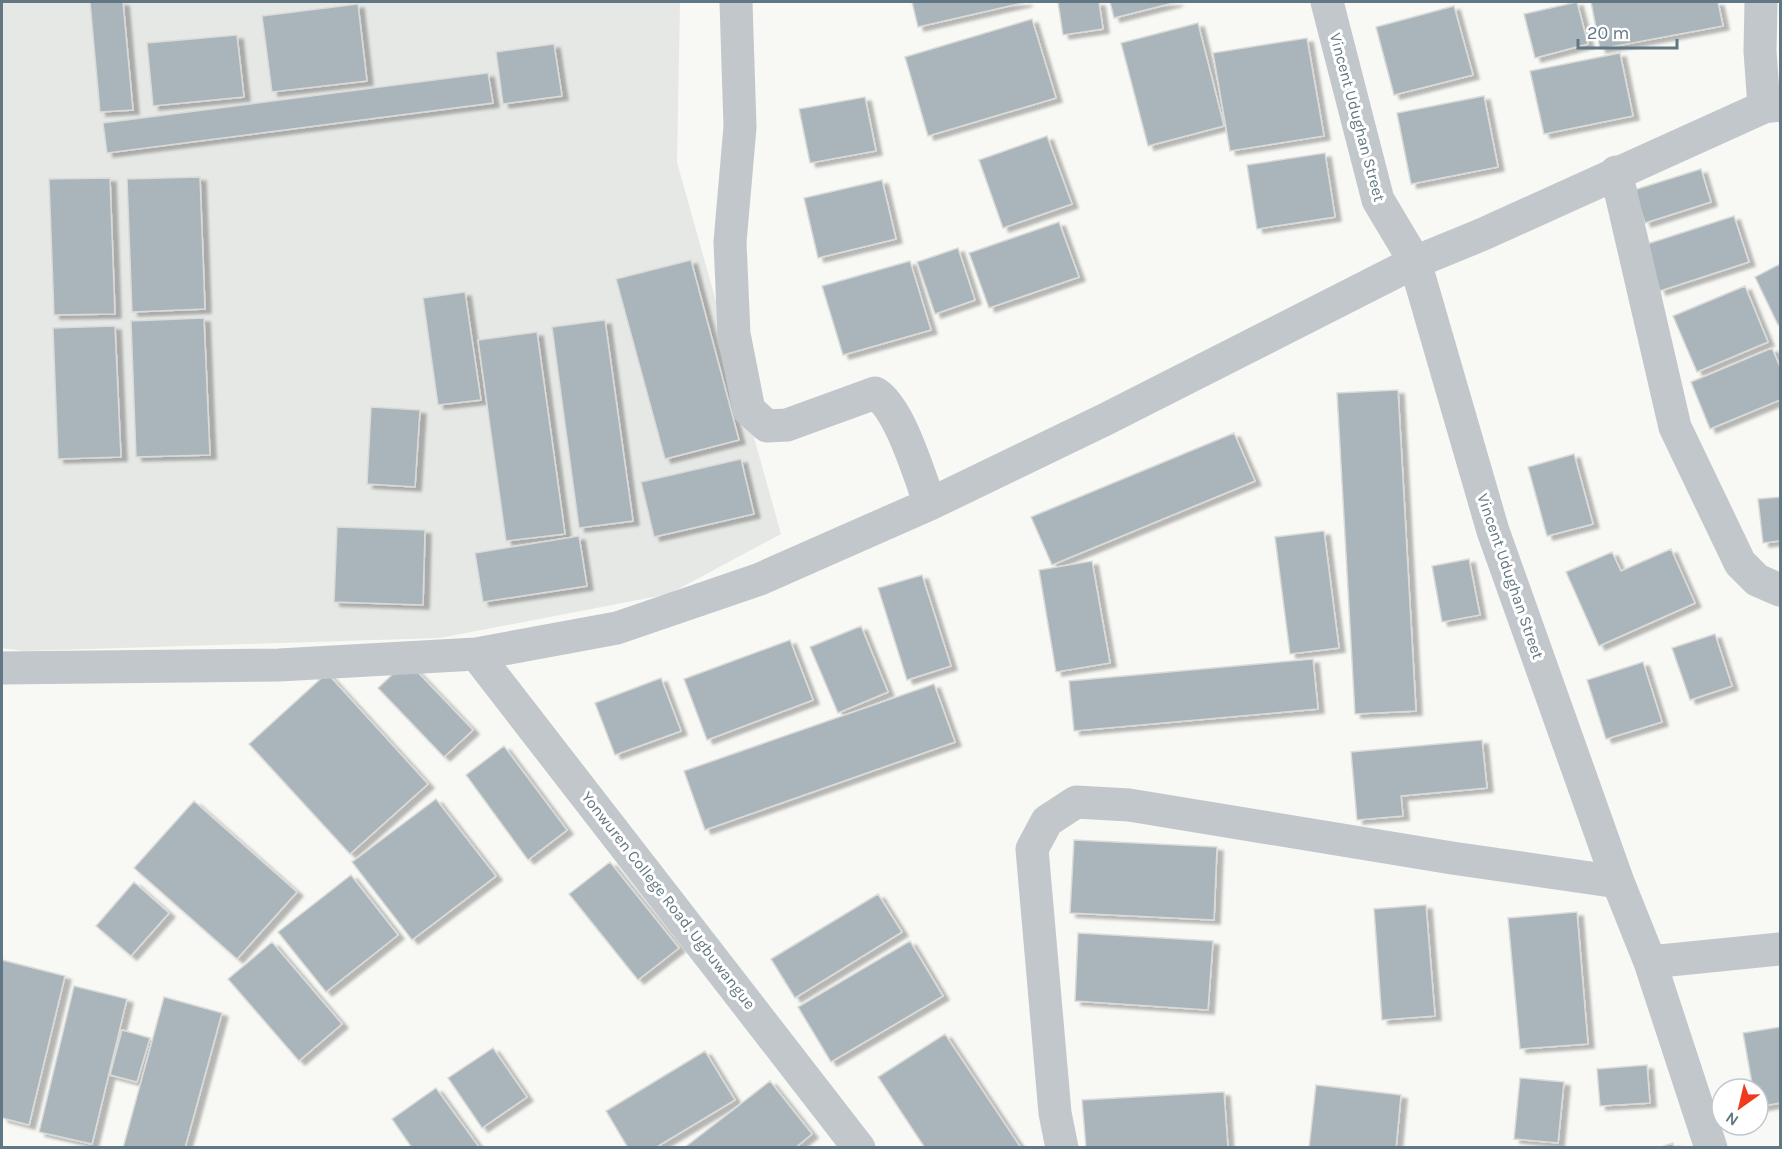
<svg xmlns="http://www.w3.org/2000/svg" width="1782" height="1149" font-family="Karla,sans-serif">
<defs>
<filter id="shadow"><feDropShadow dx="6" dy="4" stdDeviation="1.5" flood-color="#0004"/></filter>
</defs>
<rect width="100%" height="100%" fill="#f8f8f5"/>
<path fill="#e6e8e6" d="M2 2H680L677 162 781 534 669 594 440 638 24 651 2 648Z"/>
<path fill="#a9b5ba" stroke="#dadad8" stroke-width="1.5" filter="url(#shadow)" d="M90 2H123L133 110 100 112Z
M912 2H1027L918 27Z
M1058 2H1099L1103 29 1063 35Z
M1110 2H1177L1114 18Z
M1577 2 1588 44 1535 58 1524 14Z
M1591 2H1718L1723 26 1600 49Z
M358 4 367 81 272 92 262 16Z
M1454 6 1473 75 1394 95 1376 27Z
M1032 19 1056 98 928 136 905 57Z
M1198 23 1224 126 1148 146 1121 43Z
M237 35 244 97 153 106 147 43Z
M1307 38 1324 136 1230 151 1213 53Z
M554 44 562 96 503 104 496 52Z
M1620 53 1633 116 1544 134 1530 71Z
M488 73 493 103 107 153 103 123Z
M1484 96 1498 167 1411 184 1397 113Z
M865 97 876 151 810 163 799 109Z
M1047 136 1072 204 1003 228 979 160Z
M1325 153 1335 217 1257 229 1247 165Z
M1701 169 1711 202 1645 223 1634 190Z
M200 177 205 309 132 312 127 179Z
M110 178 115 314 54 315 49 179Z
M882 180 896 239 818 258 804 198Z
M1734 216 1749 262 1660 291 1644 245Z
M1059 222 1079 277 989 308 969 253Z
M958 248 975 300 935 314 917 262Z
M691 260 739 440 665 459 616 279Z
M910 261 931 330 843 355 822 286Z
M1780 264V324L1778 325 1755 277Z
M1745 286 1768 342 1697 372 1673 316Z
M465 292 481 400 438 405 423 298Z
M204 318 210 455 136 457 131 321Z
M605 320 633 521 579 528 552 327Z
M115 326 121 457 58 459 53 328Z
M537 332 565 534 506 541 478 340Z
M1772 348 1780 367V400L1710 429 1691 382Z
M1398 390 1416 711 1355 714 1337 393Z
M371 407 420 410 415 487 367 484Z
M1234 433 1255 481 1052 565 1031 517Z
M1574 454 1593 524 1547 536 1528 467Z
M741 459 754 514 654 537 641 482Z
M1780 497V541L1763 543 1758 499Z
M337 527 425 530 423 605 334 602Z
M1324 531 1339 648 1290 654 1275 537Z
M579 536 587 586 483 602 475 553Z
M1671 549 1695 603 1599 646 1566 572 1612 552 1621 571Z
M1469 559 1480 615 1442 622 1432 566Z
M1092 561 1110 663 1056 672 1039 570Z
M922 575 951 666 907 680 878 588Z
M861 626 888 692 838 713 810 647Z
M1715 634 1732 686 1690 700 1672 648Z
M790 640 813 700 707 740 684 679Z
M1313 659 1318 709 1074 731 1069 681Z
M407 661 473 730 444 757 378 688Z
M1643 662 1662 722 1606 739 1587 680Z
M327 673 428 784 350 854 249 744Z
M661 678 681 731 615 755 595 703Z
M934 684 955 742 705 830 684 771Z
M1482 740 1487 788 1401 796 1403 816 1357 820 1351 752Z
M504 746 567 830 528 860 466 775Z
M436 799 496 876 412 940 352 862Z
M194 801 297 892 237 959 134 868Z
M1074 840 1217 847 1214 920 1070 913Z
M610 862 679 948 638 980 569 894Z
M351 875 398 935 326 992 278 932Z
M134 882 169 913 131 956 96 926Z
M878 894 902 932 795 998 771 959Z
M1426 905 1435 1016 1382 1020 1374 909Z
M1577 912 1588 1044 1520 1049 1508 918Z
M1078 933 1213 941 1208 1010 1075 1001Z
M910 941 943 996 831 1062 798 1007Z
M272 942 342 1024 299 1061 228 979Z
M2 960 65 976 29 1125 2 1118Z
M74 986 127 999 92 1144 39 1132Z
M164 997 222 1013 185 1148H123Z
M1780 1027V1103L1758 1107V1089H1753L1743 1033Z
M122 1030 150 1038 137 1082 110 1075Z
M945 1034 1021 1148H925L878 1077Z
M493 1048 527 1097 482 1128 448 1078Z
M705 1051 735 1100 655 1148H628L606 1111Z
M1647 1065 1650 1103 1600 1106 1597 1069Z
M1520 1078 1564 1082 1558 1143 1514 1139Z
M770 1081 812 1134 795 1148H684Z
M1316 1085 1401 1095 1396 1148H1309Z
M436 1088 479 1147 412 1148 392 1119Z
M1224 1092 1228 1148H1086L1082 1100Z
M1673 1143 1674 1148H1658Z"/>
<g fill="none" stroke-linecap="round" stroke-linejoin="round">
<path stroke="#c1c7ca" stroke-width="33" d="M736 2 740 127 730 242 734 334 749 410 767 426 787 425 875 393C900 408 919 475 930 504
M1327 2 1378 200 1415 262 1493 531 1618 882 1650 962 1711 1148
M1761 2 1760 51 1764 107
M1616 172 1675 427 1740 563 1757 580 1780 590
M476 654 859 1148
M2 668 279 665 476 654 617 628 760 579 930 504 1106 419 1415 262 1481 235 1764 107 1780 105
M1650 962 1780 949
M1062 1148 1055 1113 1032 849 1047 821 1076 802 1129 805 1452 858 1618 882"/>
</g>
<g text-anchor="middle" stroke-width="6" stroke-linejoin="round" paint-order="stroke">
<g font-size="16" fill="#617783" stroke="#fff">
<text transform="translate(1358 117) rotate(75)" y="6">Vincent Udughan Street</text>
<text transform="translate(1511 576) rotate(71)" y="6">Vincent Udughan Street</text>
<text transform="translate(669 900) rotate(52)" y="6">Yonwuren College Road, Ugbuwangue</text>
</g>
</g>
<rect width="1782" height="1149" fill="none" stroke="#617783" stroke-width="6"/>
<g transform="translate(1740 1107) rotate(214)"><circle r="28" fill="#ffffff" stroke="#c0c9cd" stroke-width="1.5"/>
<path d="M0-4.5L10 22L0 15L-10 22Z" fill="#f0391d"/>
<text y="-9" font-size="16" font-weight="bold" text-anchor="middle" fill="#617783">N</text>
</g>
<path d="M1578 39v9h99v-9" fill="none" stroke="#617783" stroke-width="3"/>
<text x="1587" y="39" font-size="18" fill="#617783" stroke="#ffffff" stroke-width="4.5" paint-order="stroke">20 m</text>
</svg>
